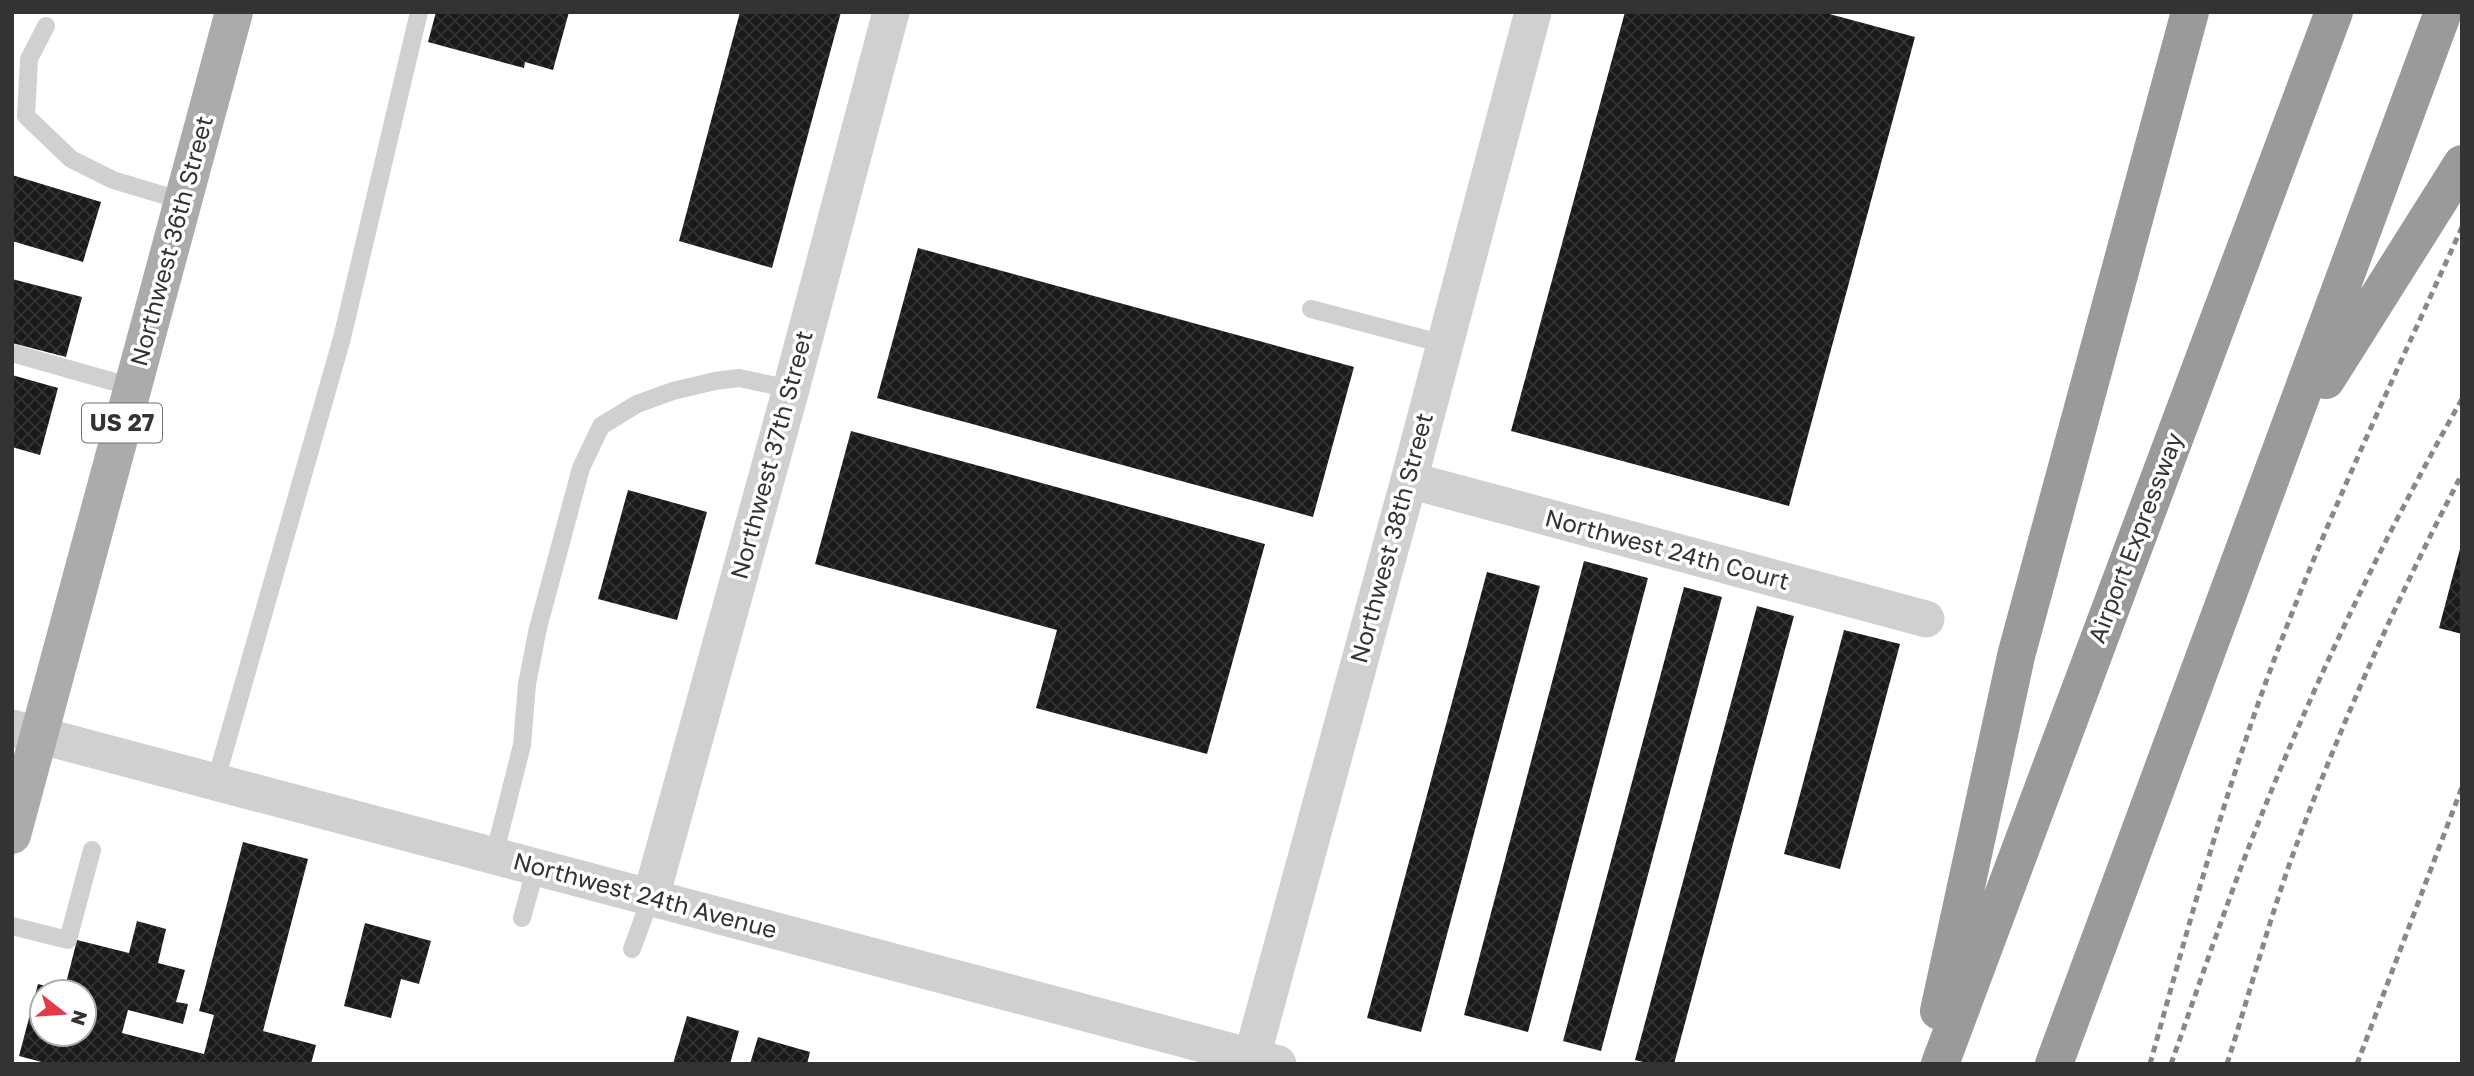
<svg xmlns="http://www.w3.org/2000/svg" width="2474" height="1076" font-family="'Golos Text',sans-serif">
<defs>
<pattern id="building-cross-hatch" width="8" height="8" patternUnits="userSpaceOnUse" patternTransform="scale(1.75)"><rect width="8" height="8" fill="#1a1a1a"/><path d="M0 0l8 8M0 8l8-8" fill="none" stroke="#333"/></pattern>
</defs>
<rect width="100%" height="100%" fill="#fff"/>
<path fill="url(#building-cross-hatch)" fill-rule="evenodd" d="M436 12H569L553 70 525 62 524 68 428 42Z
M740 12H841L772 268 679 241Z
M1625 12H1822L1915 37 1789 506 1511 431Z
M12 175 101 202 83 262 12 241Z
M918 248 1354 367 1313 517 877 398Z
M12 279 82 297 66 357 12 343Z
M12 375 58 388 40 455 12 447Z
M851 431 1265 544 1207 754 1036 708 1057 630 815 564Z
M628 490 707 512 677 620 598 599Z
M2461 545H2462V634L2439 628Z
M1584 561 1648 578 1528 1032 1464 1015Z
M1487 572 1540 586 1421 1032 1367 1018Z
M1684 587 1722 597 1601 1051 1563 1041Z
M1757 606 1794 616 1674 1064H1651L1635 1060Z
M1844 630 1900 644 1840 869 1784 854Z
M243 842 308 859 263 1031 316 1045 311 1064H49L19 1056 38 984 64 991 77 940 129 953 137 921 166 929 158 963 185 970 176 1002 188 1004 183 1024 128 1010 122 1033 204 1054 214 1015 199 1011ZM42 992H84V1034H42Z
M365 923 431 941 419 984 401 979 391 1018 344 1006Z
M687 1016 739 1031 730 1064H673Z
M758 1037 810 1052 807 1064H750Z"/>
<g fill="none" stroke-linecap="round" stroke-linejoin="round">
<path stroke="#d0d0d0" stroke-width="18" d="M46 26 29 59 26 116 71 159 113 180 183 201
M1311 309 1444 344
M12 353 132 387
M216 780 342 338 419 12
M494 856 522 745 527 684 538 628 581 468 601 426 637 404 673 391 715 381 739 378 791 389
M522 918 536 867
M12 926 68 940 92 850
M632 949 651 897"/>
<path stroke="#d0d0d0" stroke-width="37" d="M1409 480 1926 619
M12 728 1278 1064
M651 897 791 389 891 12
M1250 1064 1409 480 1533 12"/>
<path stroke="#ababab" stroke-width="38" d="M12 835 234 12"/>
<path stroke="#9a9a9a" stroke-width="38" d="M2326 380 2462 164
M1939 1011 2016 656 2190 12
M1940 1064 2334 12
M2054 1064 2443 12"/>
<path stroke="#888" stroke-width="5" stroke-dasharray="7 5" stroke-linecap="butt" d="M2150 1064C2186 935 2221 805 2267 679 2323 525 2395 376 2462 227
M2171 1064C2197 991 2222 916 2250 844 2310 691 2381 542 2462 399
M2227 1064C2249 995 2268 924 2292 857 2340 726 2397 598 2462 474
M2357 1064 2462 787"/>
</g>
<g text-anchor="middle" stroke-width="7" stroke-linejoin="round" paint-order="stroke">
<rect fill="#fff" stroke="#707070" stroke-width="2" x="82" y="403.5" width="80" height="39" rx="5"/>
<g font-size="23" font-weight="bold" fill="#333">
<text x="122" y="431">US 27</text>
</g>
<g font-size="24" fill="#333" stroke="#fff">
<text transform="translate(172 241) rotate(-75)" y="8">Northwest 36th Street</text>
<text transform="translate(772 455) rotate(-75)" y="8">Northwest 37th Street</text>
<text transform="translate(1392 538) rotate(-75)" y="8">Northwest 38th Street</text>
<text transform="translate(2136 538) rotate(-69)" y="8">Airport Expressway</text>
<text transform="translate(1667 550) rotate(15)" y="8">Northwest 24th Court</text>
<text transform="translate(645 896) rotate(15)" y="8">Northwest 24th Avenue</text>
</g>
</g>
<rect width="2474" height="1076" fill="none" stroke="#333333" stroke-width="28"/>
<g transform="translate(63 1013) rotate(107)"><circle r="33" fill="#ffffff" stroke="#adadad" stroke-width="2"/>
<path d="M0-5L12 26L0 18L-12 26Z" fill="#e63946"/>
<text y="-10" font-size="19" font-weight="bold" text-anchor="middle" fill="#333333">N</text>
</g>
</svg>
